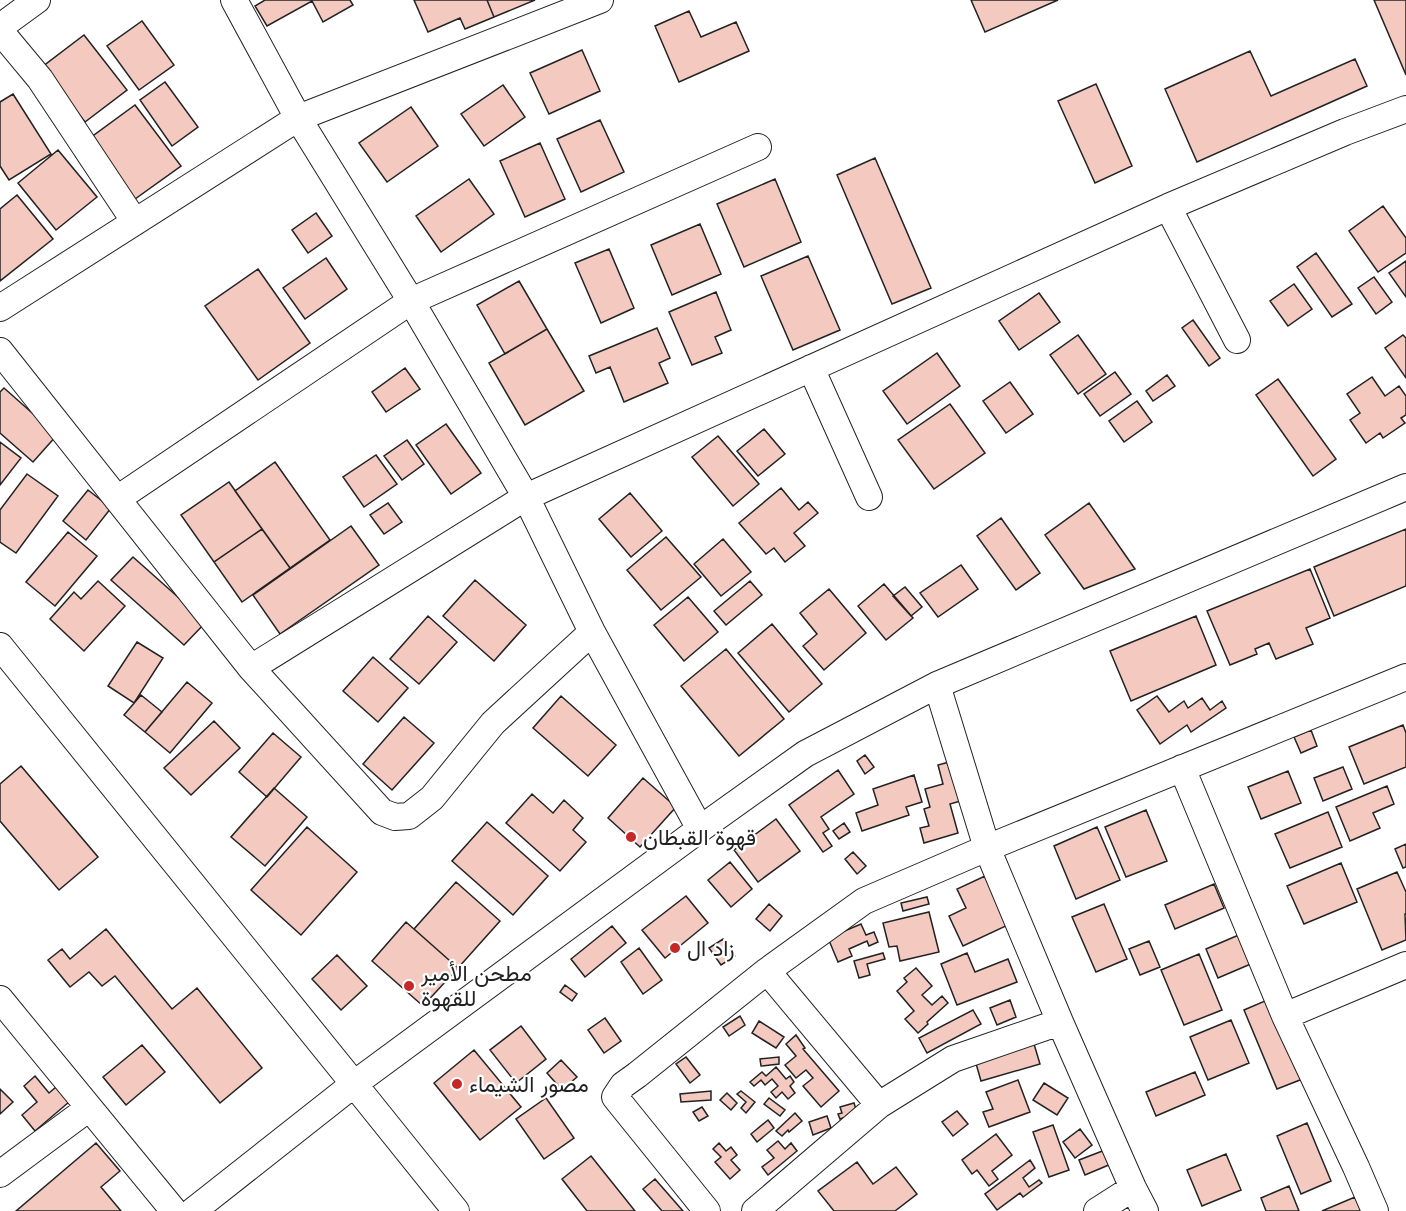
<svg xmlns="http://www.w3.org/2000/svg" width="1406" height="1211" font-family="Jost,Vazirmatn,sans-serif">
<rect width="100%" height="100%" fill="#fff"/>
<path fill="#f3c9c0" stroke="#222" stroke-width="1.5" d="M265 0H350L353 5 323 22 312 1 267 26 255 6Z
M414 0H487L494 17 465 29 460 18 428 32Z
M487 0H535L494 17Z
M971 0H1058L985 32Z
M1374 0H1406V75Z
M689 11 701 37 736 22 749 51 679 82 655 26Z
M142 21 174 65 139 90 107 46Z
M84 35 127 90 85 122 42 67Z
M582 50 600 91 549 114 530 73Z
M1250 51 1271 96 1355 59 1367 86 1197 162 1165 89Z
M165 82 198 127 172 146 140 100Z
M1096 84 1132 166 1095 183 1058 101Z
M503 85 525 117 484 146 461 114Z
M13 94 51 154 9 180 0 166V102Z
M135 105 181 166 135 199 90 138Z
M411 107 438 146 387 182 359 143Z
M600 120 624 172 581 192 557 139Z
M540 143 565 199 525 217 500 161Z
M58 150 97 197 56 230 18 183Z
M875 158 931 288 892 304 837 175Z
M469 179 494 214 441 252 416 216Z
M775 179 801 242 744 267 717 204Z
M17 195 53 239 0 281V209Z
M1383 206 1406 238V253L1378 272 1349 231Z
M316 213 332 236 308 253 292 230Z
M700 224 721 274 672 295 651 245Z
M609 249 634 308 601 323 575 263Z
M1316 253 1352 304 1332 317 1297 267Z
M808 256 840 330 793 350 761 276Z
M326 258 347 289 305 319 283 288Z
M1406 261V297L1389 273Z
M258 269 310 343 258 380 205 306Z
M1374 277 1392 302 1376 314 1358 288Z
M519 281 547 329 505 354 477 305Z
M1294 284 1312 309 1288 326 1270 301Z
M716 292 731 330 715 337 722 353 692 365 669 312Z
M1039 293 1060 322 1019 350 999 321Z
M1193 320 1220 358 1209 366 1182 328Z
M657 328 670 358 659 363 668 383 624 402 610 367 596 373 589 356Z
M547 329 584 391 525 425 489 363Z
M1078 335 1106 374 1078 394 1050 355Z
M1403 335 1406 338V378L1385 348Z
M937 353 960 386 907 424 883 391Z
M405 368 420 389 386 412 372 392Z
M1115 372 1131 394 1100 416 1084 394Z
M1167 375 1175 386 1153 401 1146 391Z
M1372 377 1385 396 1399 386 1406 396V415L1401 418 1405 423 1383 438 1380 433 1366 443 1350 420 1360 413 1347 394Z
M1278 379 1336 459 1313 476 1256 395Z
M1010 382 1033 414 1006 433 983 401Z
M4 388 57 435 33 462 0 433V392Z
M1137 401 1152 422 1124 442 1109 421Z
M950 404 985 453 934 489 898 440Z
M446 424 481 473 451 494 416 445Z
M764 429 785 454 758 476 737 451Z
M718 436 759 484 733 506 692 457Z
M407 440 424 464 402 480 384 456Z
M0 442 21 458 0 485Z
M376 455 397 484 364 507 343 477Z
M275 462 330 540 290 568 235 491Z
M27 474 58 496 16 553 0 542V510Z
M229 482 262 529 214 562 181 515Z
M781 488 799 510 808 502 818 513 794 533 805 546 785 562 774 548 766 554 739 523Z
M88 490 111 508 86 540 63 521Z
M630 493 662 531 631 557 599 519Z
M388 503 402 522 384 534 370 515Z
M1089 503 1135 569 1084 589 1045 535Z
M1001 518 1040 573 1016 590 977 536Z
M351 526 379 565 280 634 253 595Z
M262 529 290 568 242 602 214 562Z
M1406 529V586L1334 616 1314 567Z
M68 532 97 556 55 606 26 582Z
M666 537 701 577 661 610 627 570Z
M723 539 751 572 721 596 694 564Z
M133 557 206 622 184 645 111 580Z
M961 565 978 589 938 617 920 593Z
M1310 569 1330 618 1306 628 1313 644 1276 659 1269 643 1255 649 1257 654 1230 665 1207 611Z
M475 580 526 625 494 661 443 616Z
M98 581 125 606 84 651 50 619 74 592 81 599Z
M750 581 762 595 726 625 714 611Z
M884 584 913 618 886 640 858 606Z
M905 587 922 607 911 616 893 596Z
M829 589 866 633 824 670 803 646 817 634 800 613Z
M688 597 718 632 684 661 654 625Z
M428 616 457 642 419 684 390 659Z
M1196 616 1216 665 1131 701 1110 651Z
M772 624 822 684 789 712 738 653Z
M137 642 163 658 134 703 108 686Z
M726 649 784 719 739 756 681 686Z
M373 657 408 688 378 722 343 691Z
M187 682 212 703 170 753 145 732Z
M141 695 162 712 145 732 124 715Z
M561 696 616 745 588 776 533 728Z
M1157 696 1169 712 1184 701 1188 708 1202 698 1210 710 1222 701 1226 708 1191 732 1187 725 1160 744 1137 710Z
M404 717 434 743 392 790 363 764Z
M214 721 240 748 191 795 164 768Z
M1403 725 1406 733V767L1364 784 1349 747Z
M1311 730 1317 746 1301 753 1294 737Z
M273 733 301 757 267 797 239 772Z
M865 755 874 767 865 774 857 761Z
M953 761 964 800 950 804 958 833 924 843 920 828 929 826 924 809 930 807 925 789 943 784 938 765Z
M21 766 98 857 59 890 0 821V784Z
M1343 767 1352 789 1323 801 1314 778Z
M838 770 854 794 821 817 829 829 823 833 832 846 823 852 789 805Z
M1288 771 1301 803 1261 819 1248 787Z
M914 775 922 802 906 807 909 815 862 831 856 813 878 805 873 789Z
M643 778 676 807 640 847 608 818Z
M1387 786 1394 804 1373 813 1380 828 1350 841 1336 807Z
M274 788 307 817 265 866 231 837Z
M532 794 553 813 564 800 583 818 573 830 586 842 560 871 506 823Z
M1146 810 1167 861 1126 877 1105 827Z
M1328 812 1342 847 1290 868 1275 834Z
M776 819 800 851 758 882 734 850Z
M487 822 548 876 513 915 452 861Z
M844 823 850 832 839 839 833 831Z
M307 827 357 872 301 935 251 890Z
M1097 827 1120 880 1076 899 1054 846Z
M1406 844V867L1403 868 1395 849Z
M853 852 866 866 857 874 845 859Z
M730 862 752 889 731 907 708 880Z
M1341 863 1357 902 1304 924 1287 886Z
M1397 872 1406 892V914H1405L1406 940 1382 950 1357 889Z
M985 876 1008 925 963 946 949 916 966 908 957 889Z
M456 882 500 921 458 968 414 929Z
M1214 884 1224 908 1175 929 1165 905Z
M686 896 708 923 665 958 642 930Z
M927 897 929 904 903 911 901 903Z
M769 904 782 916 770 931 756 919Z
M1104 904 1127 959 1096 972 1072 917Z
M929 912 939 952 900 961 897 946 889 947 883 923Z
M406 922 458 968 423 1006 372 961Z
M861 924 866 935 874 932 878 942 869 946 867 941 849 949 852 956 838 962 828 938Z
M612 926 626 943 585 977 571 959Z
M106 929 172 1009 197 988 262 1068 220 1103 115 976 102 986 89 972 70 987 48 960 62 949 70 959Z
M1248 931 1260 960 1218 978 1206 949Z
M723 939 735 956 721 965 709 948Z
M1149 941 1160 967 1140 975 1129 949Z
M639 948 662 980 643 994 621 962Z
M883 953 885 959 867 964 870 975 859 978 854 961Z
M967 953 975 972 1008 959 1017 982 957 1005 941 964Z
M1199 954 1222 1010 1184 1025 1161 970Z
M337 955 367 986 341 1010 312 979Z
M916 968 932 986 922 995 932 1005 942 996 948 1003 927 1022 928 1024 918 1033 905 1019 914 1011 897 991 907 982 904 978Z
M565 985 577 994 572 1001 560 992Z
M1272 998 1305 1078 1277 1089 1244 1010Z
M1010 1000 1016 1017 997 1025 990 1008Z
M973 1010 981 1024 927 1053 919 1038Z
M740 1016 745 1025 729 1036 723 1027Z
M605 1018 621 1041 604 1053 588 1030Z
M1231 1020 1249 1063 1208 1080 1190 1037Z
M759 1021 784 1037 776 1048 752 1033Z
M521 1026 546 1059 516 1083 490 1050Z
M796 1035 805 1048 803 1049 839 1091 821 1107 803 1086 813 1078 806 1070 796 1078 785 1065 796 1056 786 1044Z
M1034 1044 1040 1064 981 1081 975 1060Z
M142 1045 165 1072 126 1105 103 1077Z
M474 1050 521 1107 480 1140 434 1083Z
M686 1057 700 1075 690 1083 676 1064Z
M779 1057V1064L761 1066 760 1059Z
M561 1060 577 1077 562 1090 547 1073Z
M776 1067 786 1079 790 1076 794 1082 790 1086 795 1093 788 1099 782 1092 776 1098 771 1092 778 1086 772 1079 765 1085 761 1080 754 1086 750 1082 762 1072 766 1076Z
M1195 1072 1205 1095 1156 1116 1146 1092Z
M35 1076 49 1093 56 1087 69 1102 35 1131 22 1115 37 1102 24 1086Z
M1018 1080 1030 1112 989 1127 983 1112 993 1109 986 1092Z
M1044 1083 1068 1098 1057 1115 1033 1100Z
M0 1089 13 1102 0 1114Z
M711 1091V1100L681 1102 680 1094Z
M741 1091 755 1102 746 1113 741 1108 746 1102 737 1094Z
M727 1093 737 1103 731 1110 720 1100Z
M546 1098 574 1138 544 1159 516 1119Z
M769 1098 785 1110 780 1116 764 1104Z
M854 1103 858 1116 844 1120 843 1118 840 1119 838 1114 842 1113 840 1107Z
M702 1107 708 1116 699 1121 693 1112Z
M957 1111 968 1124 953 1136 942 1122Z
M795 1113 802 1121 789 1132 788 1130 782 1136 776 1131Z
M827 1116 831 1128 813 1135 809 1122Z
M768 1120 774 1128 757 1142 751 1134Z
M1307 1123 1331 1181 1301 1194 1277 1136Z
M1053 1125 1069 1170 1049 1177 1033 1132Z
M1080 1129 1092 1145 1075 1158 1063 1142Z
M996 1134 1012 1155 992 1171 998 1179 989 1186 977 1170 972 1174 962 1160Z
M778 1141 785 1149 791 1143 797 1151 768 1175 762 1167 774 1158 767 1150Z
M96 1143 120 1171 101 1187 121 1211H16Z
M719 1143 726 1151 731 1147 737 1155 731 1160 740 1170 730 1179 715 1162 721 1157 713 1149Z
M1105 1150 1111 1164 1085 1175 1079 1160Z
M1226 1154 1241 1190 1202 1206 1187 1170Z
M591 1156 635 1211H587L562 1179Z
M1030 1160 1035 1168 1023 1178 1029 1187 1039 1180 1042 1183 1023 1197 1020 1193 997 1210 985 1194Z
M857 1162 873 1184 896 1167 917 1194 895 1211H834L818 1191Z
M655 1179 683 1211H662L643 1189Z
M1289 1186 1299 1211H1266L1261 1198Z
M1355 1197 1361 1211H1322Z"/>
<g fill="none" stroke-linecap="round" stroke-linejoin="round">
<g stroke="#222" stroke-width="28">
<path id="minor" d="M234 0 298 118 411 301 526 497 592 632 700 829
M0 27 37 0
M0 31 40 79 135 222
M1168 207 1237 340
M0 308 298 118 600 0
M0 351 251 668 382 812 395 817 409 816 432 798 493 723 592 632
M811 368 869 497
M117 499 411 301 758 147
M0 646 354 1084 700 829 805 754 937 685 1406 487
M251 668 526 497 1168 207 1345 132 1406 109
M937 685 987 848 1060 1022 1133 1188 1145 1211
M1182 768 1285 1016 1356 1167 1375 1211
M767 971 879 1105
M0 999 174 1211
M1285 1016 1406 965
M0 1174 89 1108
M193 1211 354 1084 456 1211
M707 1211 615 1097 623 1085 637 1075 767 971 864 901 987 848 1406 677
M755 1211 879 1105 953 1059 1060 1022
M1097 1211 1133 1188"/>
</g>
<use href="#minor" stroke="#fff" stroke-width="26"/>
</g>
<g fill="#c62828" stroke="#fff" stroke-width="2">
<circle cx="631" cy="837" r="6"/>
<circle cx="675" cy="948" r="6"/>
<circle cx="409" cy="986" r="6"/>
<circle cx="457" cy="1084" r="6"/>
</g>
<g text-anchor="middle" stroke-width="4.5" stroke-linejoin="round" paint-order="stroke">
<g font-size="22" fill="#222" stroke="#fff" text-anchor="start">
<text x="643" y="845">قهوة القبطان</text>
<text x="687" y="956">زاد ال</text>
<text x="421" y="981">مطحن الأمير<tspan x="421" dy="25">للقهوة</tspan></text>
<text x="469" y="1092">مصور الشيماء</text>
</g>
</g>
</svg>
